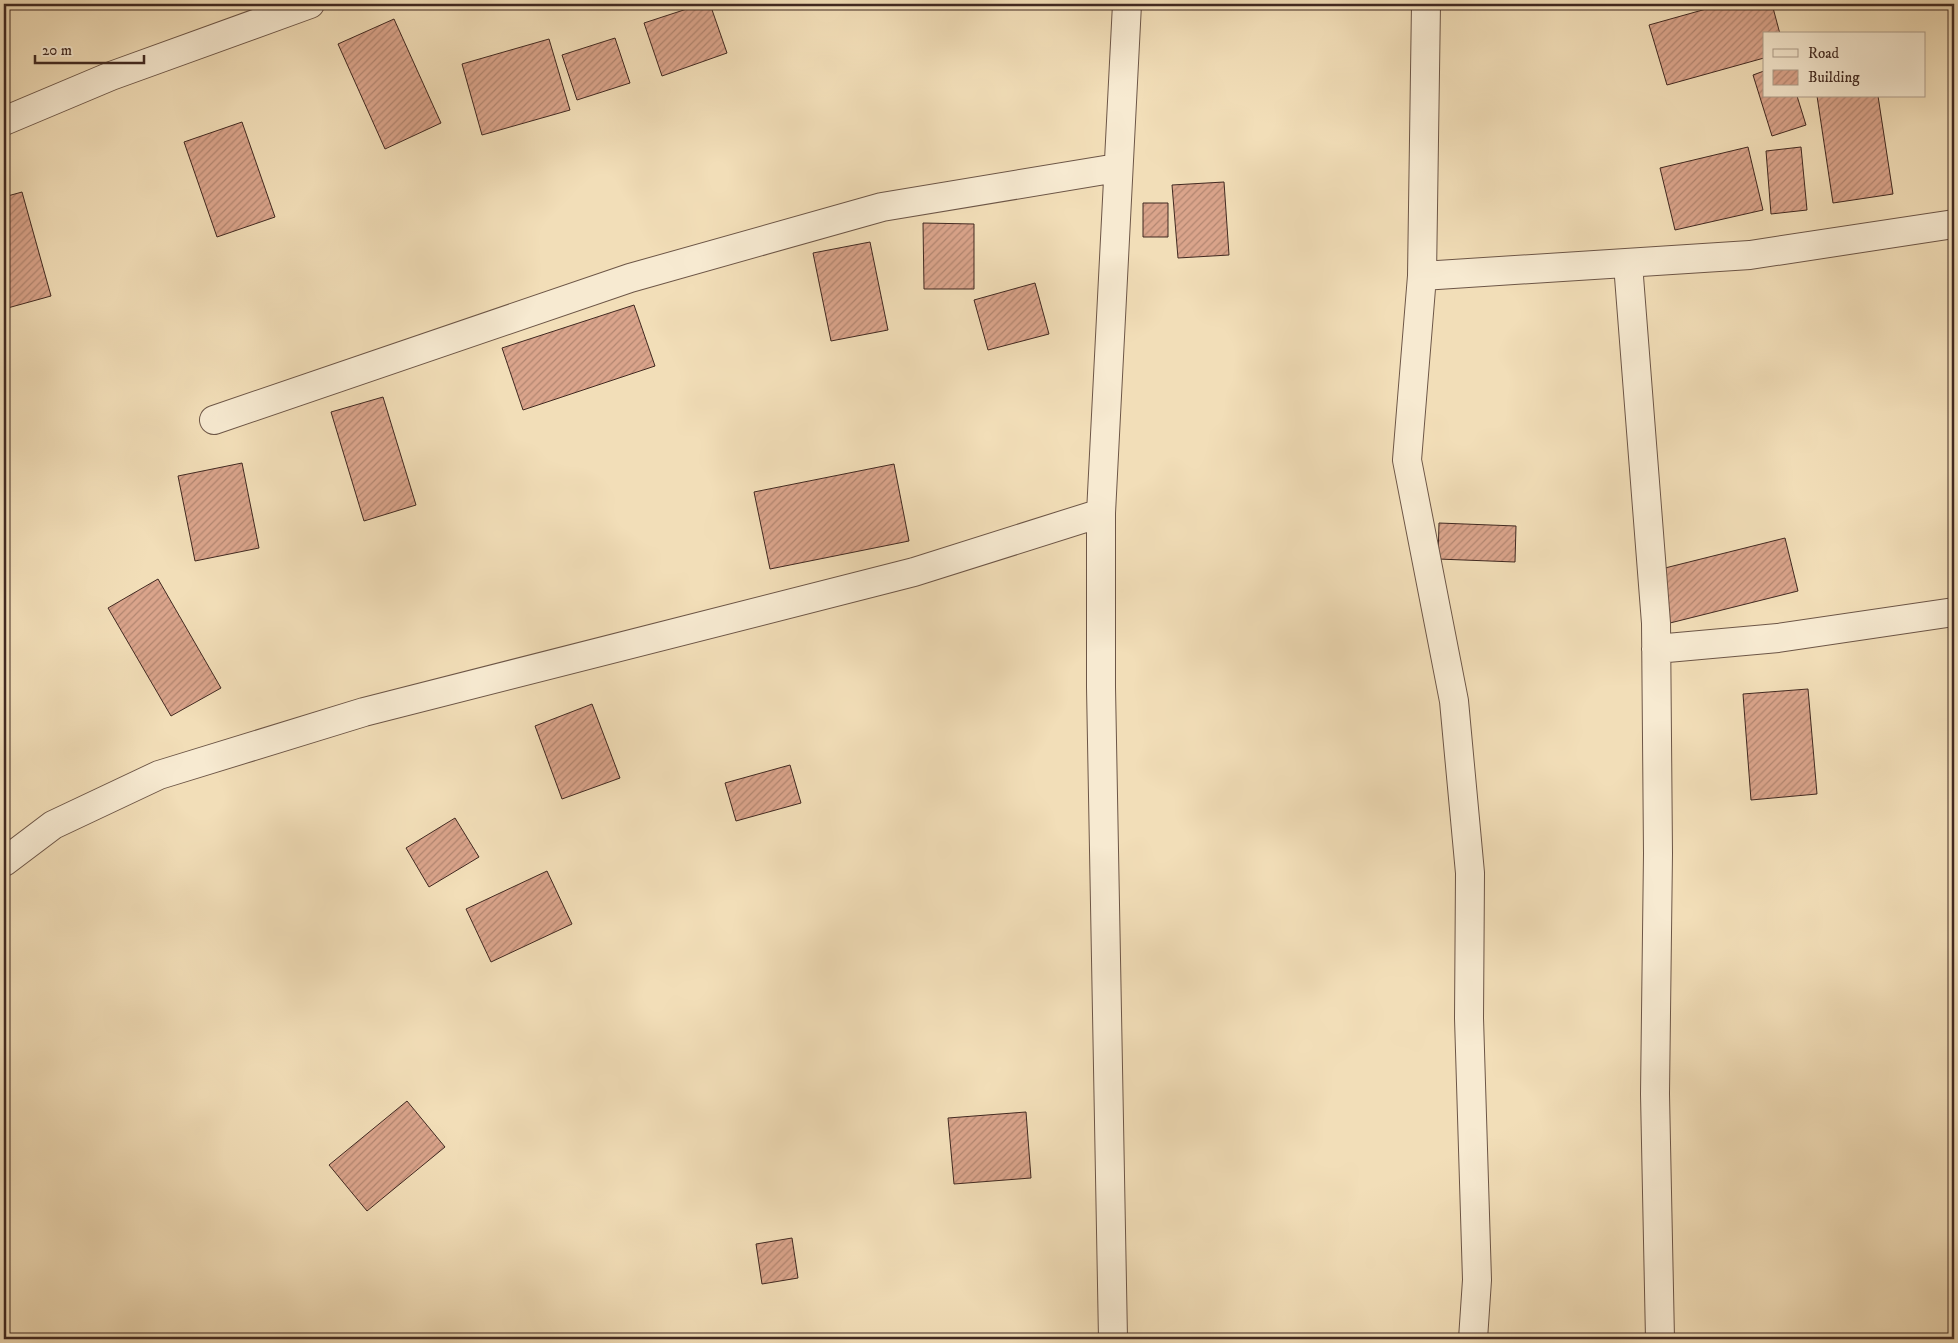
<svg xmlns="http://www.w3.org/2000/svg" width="1958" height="1343" font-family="'IM FELL DW Pica',serif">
<defs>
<pattern id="building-hatch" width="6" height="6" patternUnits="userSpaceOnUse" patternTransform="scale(1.25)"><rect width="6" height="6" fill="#daa48b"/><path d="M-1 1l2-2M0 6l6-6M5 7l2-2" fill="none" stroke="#b28671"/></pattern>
</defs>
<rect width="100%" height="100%" fill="#f2deb8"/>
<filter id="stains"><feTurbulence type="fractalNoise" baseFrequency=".004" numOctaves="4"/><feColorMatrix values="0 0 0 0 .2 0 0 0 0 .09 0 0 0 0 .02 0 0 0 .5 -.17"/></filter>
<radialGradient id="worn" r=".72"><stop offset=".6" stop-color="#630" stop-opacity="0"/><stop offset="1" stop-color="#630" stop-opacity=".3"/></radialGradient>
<path fill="url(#building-hatch)" stroke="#412921" d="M702 4H710L727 53 662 76 644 23Z
M1724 4H1772L1780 34H1764V58L1667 85 1649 25Z
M394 19 441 123 385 149 338 44Z
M615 38 630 83 577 100 562 55Z
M549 39 570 110 482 135 462 64Z
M1764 71V96H1797L1806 125 1772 136 1753 75Z
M1817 96H1878L1893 194 1833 203Z
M242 122 275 217 217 237 184 142Z
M1748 147 1763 210 1675 230 1660 168Z
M1801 147 1807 210 1771 214 1766 151Z
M1224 182 1229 255 1178 258 1172 185Z
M22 192 51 296 4 309V197Z
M1143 203H1168V237H1143Z
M923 223 974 224V289H924Z
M870 242 888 330 831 341 813 253Z
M1035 283 1049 334 988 350 974 300Z
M634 305 655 366 523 410 502 348Z
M383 397 416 505 364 521 331 412Z
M242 463 259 548 195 561 178 476Z
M894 464 909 541 770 569 754 492Z
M1439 523 1516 526 1515 562 1438 559Z
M1785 538 1798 591 1670 623 1657 570Z
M158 579 221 688 171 716 108 608Z
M1808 689 1817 794 1751 800 1743 694Z
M592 704 620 778 562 799 535 726Z
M790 765 801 803 736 821 725 783Z
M455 818 479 857 429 887 406 848Z
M547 871 572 924 491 962 466 909Z
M407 1101 445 1147 367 1211 329 1165Z
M1026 1112 1031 1178 954 1184 948 1118Z
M792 1238 798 1278 762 1284 756 1244Z"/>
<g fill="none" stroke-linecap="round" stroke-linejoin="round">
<g stroke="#6d5647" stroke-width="30">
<path id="street" d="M1426 4 1422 276 1750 255 1954 224
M4 121 111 76 310 4
M1628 264 1656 623 1658 853 1655 1094 1660 1339
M1422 276 1407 460 1454 701 1470 873 1469 1018 1477 1280 1473 1339
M214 420 630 278 882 207 1117 168
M1656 649 1778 638 1954 612
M4 862 53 825 159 775 364 712 914 572 1101 513
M1113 1339 1101 687V513L1127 4"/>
</g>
<use href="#street" stroke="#f7ead1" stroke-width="28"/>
</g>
<rect width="1958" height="1343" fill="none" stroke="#f2deb8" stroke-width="20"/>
<rect x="5" y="5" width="1948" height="1333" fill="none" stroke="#412921" stroke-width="2.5"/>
<rect x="10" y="10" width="1938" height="1323" fill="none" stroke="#412921"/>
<rect x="1763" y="32" width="162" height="65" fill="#f7ead1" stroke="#ae9d8b"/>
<rect x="1773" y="49" width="25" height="8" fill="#f7ead1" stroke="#ae9d8b"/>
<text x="1808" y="58" font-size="15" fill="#412921">Road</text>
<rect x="1773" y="70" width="25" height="15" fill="url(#building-hatch)" stroke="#ae9d8b"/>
<text x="1808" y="82" font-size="15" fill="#412921">Building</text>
<path d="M35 55v8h109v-8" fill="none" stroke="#412921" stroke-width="2.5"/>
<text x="42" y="55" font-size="15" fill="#412921" stroke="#f7ead1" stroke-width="4" paint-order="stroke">20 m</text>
<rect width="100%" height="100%" filter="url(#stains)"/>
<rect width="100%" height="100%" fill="url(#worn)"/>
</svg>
